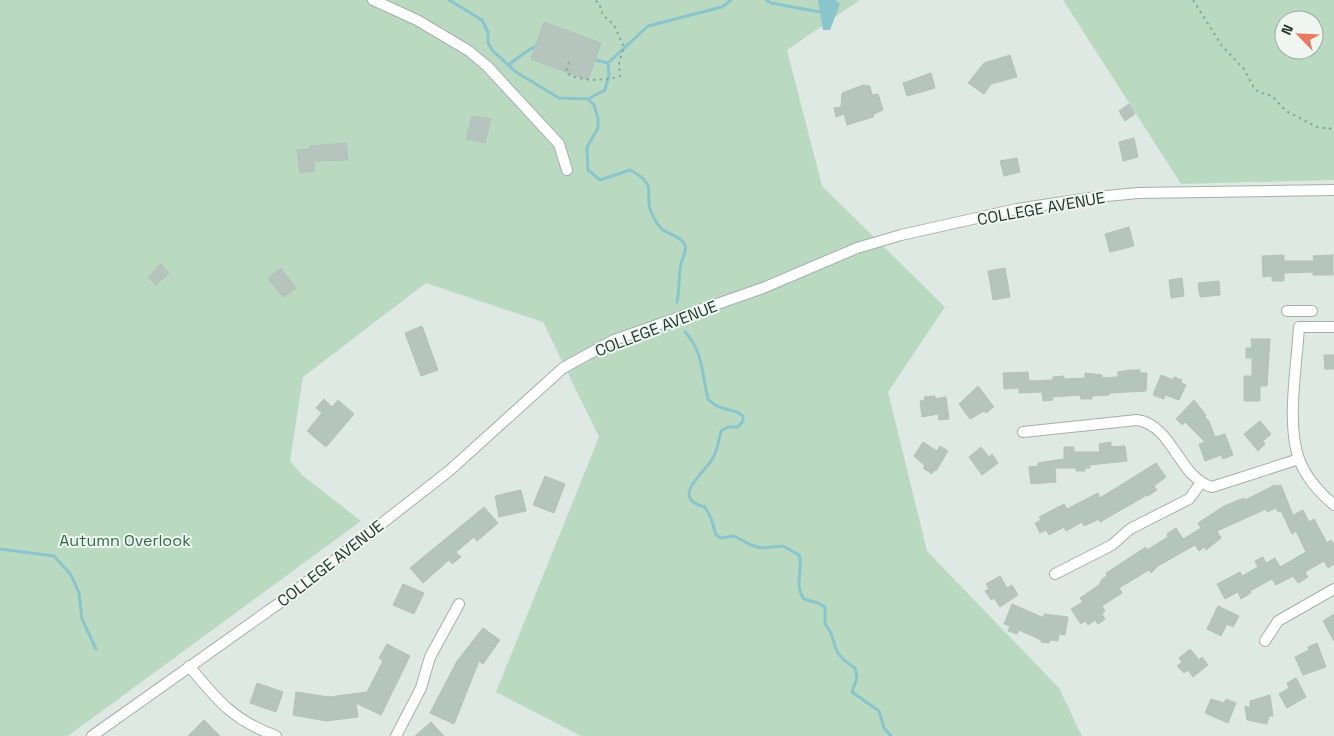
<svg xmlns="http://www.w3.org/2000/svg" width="1334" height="736" font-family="'Space Grotesk',sans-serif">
<rect width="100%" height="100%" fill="#dfe9e4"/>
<path fill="#b9dac0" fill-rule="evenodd" d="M0 0H860L787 50 822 186 945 307 888 392 927 551 1059 688 1082 736H581L496 692 599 437 543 322 426 283 303 377 290 461 302 475 361 521 68 736H0Z
M1063 0H1334V180L1181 184ZM1284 20H1314V50H1284Z"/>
<path fill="#89c5cc" d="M818 0H835L840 4 830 30H823Z"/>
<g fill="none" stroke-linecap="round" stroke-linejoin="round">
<path stroke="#89c5cc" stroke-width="3" d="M449 0 482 20 488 32V43L493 51 516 72 559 98 588 99 594 105 598 118V128L587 147 588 170 600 180 630 170C661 186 642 193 652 214 654 219 659 227 663 230 670 235 682 237 685 245 687 252 682 258 681 264 678 277 680 289 677 302
M766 0 771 3 820 12
M592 59 608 63
M508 65C519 58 527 49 539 45
M588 99 605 90 609 75 608 63 648 26 722 7 731 0
M685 332C703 351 702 374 708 399 723 414 732 406 743 416V421L738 427H728L721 431C718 441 718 452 711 461 702 475 670 498 705 507L711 518 716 535 721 538 734 536 751 545 761 548 783 546 799 555C804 570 793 584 804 599L818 603 825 607V624C840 641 826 650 855 668L857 678 852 692 879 711 884 728 891 736
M0 549 54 556 71 575 79 593 82 619 96 649"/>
</g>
<path fill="#b5c4bd" stroke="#b2c2bb" d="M544 22 601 43 588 80 531 59Z
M1010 55 1017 77 991 84 984 94 968 83 984 63Z
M931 73 935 88 907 96 903 83Z
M863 85 870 86 872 95 878 94 883 110 874 114 873 117 847 125 844 114 836 117 834 108 841 107 842 93Z
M1129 104 1135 114 1125 121 1119 111Z
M472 116 491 119 485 143 466 139Z
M1134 138 1138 157 1123 161 1119 142Z
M346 143 348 160 314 161 315 171 300 173 297 150 310 149V146Z
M1017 158 1020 172 1004 176 1000 161Z
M1129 227 1134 246 1110 252 1105 234Z
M1284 255V261H1314L1313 256 1333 255V275H1313V272L1284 273V281H1272V276L1263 277 1262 256Z
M161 264 169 273 156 285 148 277Z
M281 268 296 288 283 297 268 278Z
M1005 268 1010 297 993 300 988 271Z
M1182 278 1184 296 1171 298 1169 280Z
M1219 281 1220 295 1200 297 1198 283Z
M422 326 438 370 421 376 405 333Z
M1251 339H1270L1267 386H1260V401H1244V376H1252V358H1246V348H1252Z
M1324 355H1334V369H1325Z
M1130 370H1140V373H1147L1146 391 1109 393V395L1092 396V399H1081L1080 395 1052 397 1053 400 1043 401 1042 392 1019 393V388L1004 389 1003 373 1028 372 1029 381 1053 380V377L1064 376V379L1085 378V373L1102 375V378L1118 377V372Z
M1161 375 1173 380 1174 377 1182 380 1181 383 1186 385 1179 400 1165 395 1164 399 1153 395Z
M978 386 994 407 986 413 984 411 970 419 959 404Z
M935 396V399L946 397 949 419 939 420 938 414 922 417 920 401 925 400 924 397Z
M324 399 332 407 338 400 354 414 326 447 307 431 322 413 316 408Z
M1194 400 1206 415 1205 417 1209 421 1215 437 1225 434 1233 455 1223 459 1221 455 1205 461 1199 444 1205 442 1185 422 1182 425 1176 419Z
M1260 421 1271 434 1263 441 1265 444 1258 451 1244 434Z
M923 442 937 451 940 446 948 451 936 471 934 470 932 474 923 468 925 466 914 456Z
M1111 442V447L1125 446 1127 461 1090 465V468H1085V471H1076V468H1055L1056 482 1031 484 1029 467 1038 466V463L1064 459V447H1074V452H1100L1099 444Z
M981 447 989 457 992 454 998 463 982 475 969 457Z
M1156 463 1166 477 1154 486 1157 490 1148 496 1147 495 1100 522 1099 519 1084 526 1082 522 1066 531 1064 527 1049 535 1046 530 1040 533 1035 523 1041 520 1039 517 1064 504 1067 509 1098 493 1100 498Z
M545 476 565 484 554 513 533 505Z
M1275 485 1276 486 1281 485 1293 515 1303 510 1309 522 1314 519 1327 543 1331 540 1334 545V564L1328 568 1324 561 1305 572 1308 577 1298 583 1293 576 1276 585 1272 579 1250 591 1251 593 1241 599 1238 592 1225 599 1217 584 1240 572 1242 576 1258 567 1255 561 1263 557 1266 563 1275 558 1280 567 1306 552 1296 531 1292 534 1281 511 1278 512 1276 508 1267 512 1266 509 1217 531 1221 538 1206 550 1204 547 1199 551 1195 545 1158 566 1151 573 1149 570 1119 588 1122 593 1102 606 1105 611 1102 614 1105 619 1098 624 1095 620 1088 625 1085 621 1081 624 1071 609 1083 602 1080 598 1099 585 1102 579 1107 576 1106 573 1146 547 1147 550 1168 537 1167 534 1176 528 1183 539 1201 528 1198 523 1224 506 1244 498 1245 500Z
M521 490 526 511 499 517 495 496Z
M484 507 498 523 477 541 474 537 456 552 461 557 452 564 449 560 423 583 410 568Z
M1000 576 1007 588 1012 585 1018 595 1000 607 994 598 991 600 985 591 989 589 986 584Z
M403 584 424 593 414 614 393 605Z
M1012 604 1044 618V614L1068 617 1065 635 1059 634 1058 641 1050 640 1049 643 1041 642V640L1019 630 1017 634 1008 631 1010 626 1004 624Z
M1218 606 1239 616 1233 627 1227 624 1221 636 1207 629Z
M1334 614V641L1323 621Z
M483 628 500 640 483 664 479 661 454 724 430 713 457 661Z
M1317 643 1326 667 1303 675 1295 657 1309 650 1308 647Z
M387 644 410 656 381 715 356 703 358 717 326 721 293 715 296 692 329 697 367 692 383 661 379 658Z
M1190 649 1199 660 1202 657 1208 665 1193 677 1188 670 1184 673 1177 666 1182 662 1179 658Z
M1296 678 1306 697 1287 708 1279 694 1289 688 1287 683Z
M257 683 283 692 276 712 250 703Z
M1270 695 1273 716H1269L1267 724 1247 720 1245 706 1250 708V701Z
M1211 699 1224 703 1226 699 1236 703 1228 723 1205 713Z
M204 720 220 736H188Z
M431 722 444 736H415Z"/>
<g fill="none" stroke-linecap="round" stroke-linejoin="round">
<g stroke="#a2b0ab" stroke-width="12">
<path id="minor" d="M373 0 417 20 469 51 487 66 559 144 567 170
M1287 311H1312
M1334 327H1299C1297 365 1286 423 1299 459 1305 476 1320 493 1334 505
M1023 432 1137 420C1173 425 1178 477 1212 487L1299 459
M1055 574 1112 545 1130 529 1189 499 1200 484
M1265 641 1278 621 1334 589
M189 666C218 701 233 720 276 736
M92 736 285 599 449 471 563 368 614 340 763 288 857 248 901 235 1017 209 1096 197 1138 193 1334 190
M396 736 421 688 430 657 459 604"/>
</g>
<path stroke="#81ab9c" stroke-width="2" stroke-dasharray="2.5 4" stroke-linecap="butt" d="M1193 0 1222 46 1244 69 1254 88 1259 92 1272 96 1286 111 1317 127 1334 129
M569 62 566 72C575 82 609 81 620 76L619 63 624 47 614 25 603 15 599 3 594 0"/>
<use href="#minor" stroke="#fff" stroke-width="10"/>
</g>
<g text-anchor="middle" stroke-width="4" stroke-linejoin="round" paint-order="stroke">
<g font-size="16" fill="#213831" stroke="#eff6f2">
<text transform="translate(1041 208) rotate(-10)" y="6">COLLEGE AVENUE</text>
<text transform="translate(656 328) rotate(-21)" y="6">COLLEGE AVENUE</text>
<text transform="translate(330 563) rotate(-38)" y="6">COLLEGE AVENUE</text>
</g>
<g font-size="16" fill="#2e6c43" stroke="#eff6f2">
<text x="125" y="546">Autumn Overlook</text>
</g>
</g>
<g transform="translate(1299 35) rotate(294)"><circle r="24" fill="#eff6f2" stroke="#9daaa5"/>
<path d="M0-4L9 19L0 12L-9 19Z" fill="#ea795d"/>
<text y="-8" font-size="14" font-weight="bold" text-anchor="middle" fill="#213831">N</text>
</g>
</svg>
